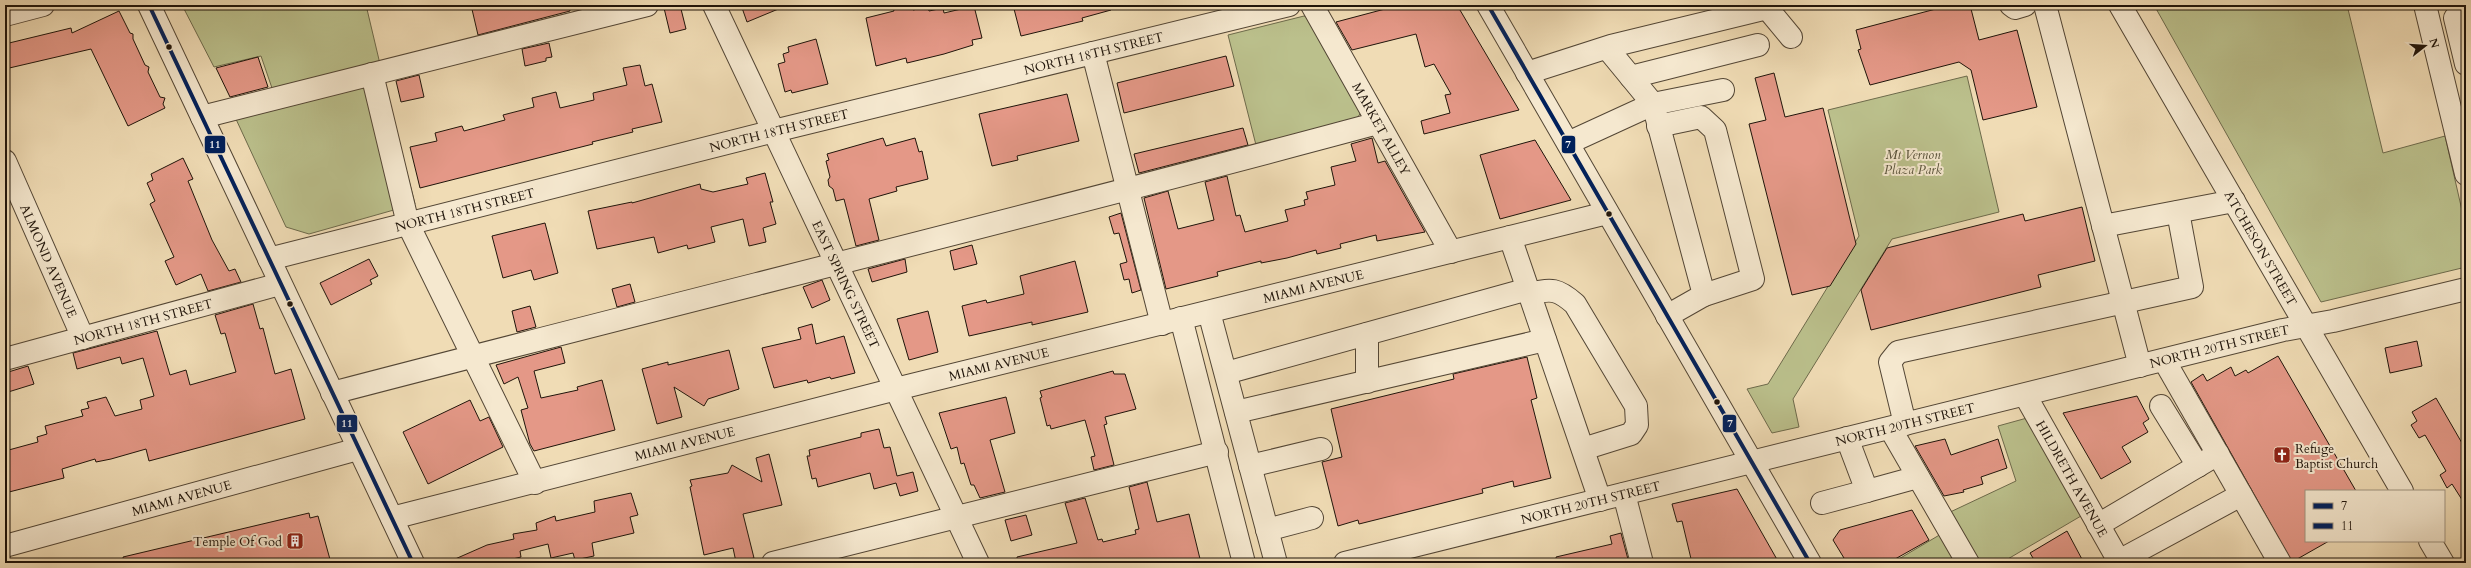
<svg xmlns="http://www.w3.org/2000/svg" width="2471" height="568" font-family="Cardo,serif">
<rect width="100%" height="100%" fill="#f0dcb5"/>
<filter id="stains"><feTurbulence type="fractalNoise" baseFrequency=".005" numOctaves="4"/><feColorMatrix values="0 0 0 0 .2 0 0 0 0 .09 0 0 0 0 .02 0 0 0 .5 -.17"/></filter>
<radialGradient id="worn" r=".72"><stop offset=".6" stop-color="#630" stop-opacity="0"/><stop offset="1" stop-color="#630" stop-opacity=".3"/></radialGradient>
<path fill="#bbc08c" stroke="#6d6a4b" d="M182 5H366L380 64 273 91 261 56 214 67Z
M2154 5H2347L2383 153 2445 136 2466 228V267L2321 302Z
M1304 16 1311 18 1363 109 1356 120 1257 149 1228 35Z
M1967 76 1999 212 1892 239 1793 399 1799 427 1772 433 1747 389 1768 384 1859 236 1828 110Z
M383 80 415 204 309 234 286 227 235 117Z
M2027 418 2081 516 2001 563H1892L1953 527 1946 514 2016 481 1998 426Z"/>
<path fill="#e49887" stroke="#1f140a" d="M471 5H569L570 11 478 35Z
M680 5 686 29 670 33 664 8Z
M741 5H788L747 22Z
M901 5H912L913 10 928 7 929 11 943 8 944 13 974 6 982 38 972 40 973 45 944 54 907 63 906 58 876 66 866 18 894 11 893 7Z
M1013 5H1110L1111 10 1082 18 1083 21 1021 36Z
M1400 5H1457L1519 110 1424 134 1421 121 1450 113 1445 95 1451 94 1434 64 1425 67 1416 34 1352 50 1336 22Z
M1951 5H1970L1979 40 2017 30 2037 107 1983 120 1971 70 1959 62 1870 85 1858 50 1861 49 1856 30Z
M119 11 130 33 133 34V39L145 65 149 67 148 72 160 97 165 98 163 104 165 108 128 126 91 49 5 69V44L71 28 72 33Z
M816 39 828 84 792 93 791 90 785 92 778 64 785 62 783 54 789 52 788 47Z
M549 43 552 57 546 58V61L525 66 522 49Z
M1226 56 1234 86 1124 113 1117 83Z
M258 57 268 87 230 97 216 68Z
M640 65 645 86 652 84 662 122 632 129 633 132 592 142 593 144 420 188 410 147 437 141 435 133 462 126 464 131 505 120 503 115 534 107 532 98 556 92 560 108 594 100 593 93 627 85 623 68Z
M1774 73 1785 117 1823 108 1856 244 1830 286 1792 295 1749 124 1766 120 1755 78Z
M419 75 424 97 401 102 396 81Z
M1067 94 1079 141 1017 156 1018 160 992 166 979 114Z
M1243 128 1248 145 1139 173 1134 154Z
M883 138 886 146 915 138 919 152 922 151 928 179 896 187 897 191 869 199 879 240 856 246 844 199 836 201 833 189 829 186 828 180 830 177 826 161 829 160 827 154Z
M1372 138 1378 163 1385 161 1425 232 1377 241 1376 235 1340 244 1341 248 1317 254 1316 250 1287 258 1261 263V261L1217 272 1218 276 1166 289 1144 198 1168 191 1178 229 1214 220 1205 182 1227 176 1236 216 1240 215 1245 232 1288 221 1285 210 1305 205 1304 200 1308 199 1306 192 1335 185 1331 167 1356 161 1351 144Z
M1535 140 1571 200 1500 219 1480 155Z
M183 158 193 179 188 181 212 240 229 271 235 269 241 282 208 291 201 274 176 285 165 261 174 257 150 204 155 201 147 183 153 180 151 174Z
M765 173 773 202H770L776 224 763 228 766 242 749 246 743 219 711 227 715 242 688 249 687 245 658 253 654 237 597 249 588 211 632 202V203L700 184 701 189 713 192 748 184 746 178Z
M2082 207 2095 261 2038 275 2041 287 1871 330 1861 290 1887 248 2023 214 2025 221Z
M1121 213 1141 290 1132 293 1129 279 1124 280 1120 264 1127 262 1119 233 1114 234 1109 217Z
M545 223 558 273 534 280 531 270 503 278 492 236Z
M972 245 977 264 954 270 950 251Z
M369 259 378 276 370 280 372 284 331 305 320 283Z
M905 259 907 272 872 282 868 269Z
M1075 261 1088 312 1032 325V322L969 336 962 306 986 300 987 303 1024 294 1020 276Z
M822 280 830 300 812 308 803 287Z
M630 284 635 302 617 307 612 289Z
M253 304 260 329 263 328 275 374 291 369 305 419 149 461 146 449 111 459 96 462 95 459 62 469 64 478 9 492 5 479V451L38 442 37 437 47 434 45 426 83 416 81 410 89 408 87 402 106 397 115 416 142 409 140 400 154 396 143 358 122 364 120 357 77 369 73 353 157 331 170 375 186 370 190 385 236 372 225 333 221 334 215 315Z
M530 306 536 327 517 332 512 311Z
M928 311 938 352 909 360 897 319Z
M812 324 816 344 844 336 855 373 831 379 830 377 808 383 807 380 774 388 762 348 801 339 798 328Z
M2417 341 2422 366 2390 373 2385 348Z
M561 347 565 363 534 371 541 398 578 390 577 387 602 380 615 430 534 451 530 444 521 410 528 408 518 377 504 384 496 365Z
M729 350 739 389 708 399 704 406 674 387 682 417 657 424 642 369 668 362V365Z
M2278 356 2356 491H2306V541H2329L2292 562 2191 382 2203 374 2207 381 2231 367 2235 376 2246 370 2248 373Z
M1527 357 1537 398 1531 400 1551 478 1514 487 1513 481 1482 489 1483 493 1359 524 1358 520 1338 526 1322 462 1342 457 1331 409 1454 379 1453 374Z
M28 366 34 384 5 393V373Z
M1113 371 1114 374H1125L1136 409 1105 417 1107 424 1104 425 1114 465 1094 470 1091 457 1095 456 1085 420 1051 429 1050 425 1047 426 1040 398 1042 397 1040 391Z
M2137 396 2149 419 2143 423 2148 432 2122 447 2131 462 2101 479 2063 413Z
M1006 397 1015 433 990 440 1005 492 980 498 974 485H971L964 463 961 464 957 447 951 449 939 413Z
M2436 398 2466 450V506L2452 484 2447 488 2440 475 2446 471 2425 435 2419 438 2411 425 2417 421 2412 412Z
M470 400 480 421 489 417 503 447 428 484 403 432Z
M879 429 884 448 890 447 897 476 913 472 918 491 900 496 896 483 874 489 870 473 818 487 816 478 812 479 807 456H810L809 450 861 437V433Z
M1945 439 1951 455 1998 439 2007 468 1981 477 1983 484 1963 490 1964 492 1944 496 1915 446Z
M769 454 782 505 743 514 754 558 736 562 733 548 704 555 690 487 692 486 690 480 728 473 732 465 762 482 756 458Z
M1147 482 1157 522 1189 514 1201 563H1017V557L1077 543 1065 503 1085 498 1098 540 1102 539 1103 542 1136 534 1135 530 1139 529 1129 487Z
M1737 489 1779 563H1692L1682 521 1677 522 1672 504Z
M631 493 638 515 630 517 634 533 592 543 594 556 575 560 573 553 551 558 548 544 520 551 521 557 496 563H446L487 545 514 539 513 534 537 530 536 523 555 516 556 521 595 512 594 501Z
M1912 510 1929 540 1888 563H1847L1833 540 1840 530Z
M309 513 310 518 318 516 331 563H124L123 557Z
M1026 515 1032 535 1011 541 1005 520Z
M2067 531 2084 563H2058L2056 560 2052 563H2036L2030 553Z
M1621 533 1629 563H1557L1556 557 1612 544 1610 536Z"/>
<g fill="none" stroke-linecap="round" stroke-linejoin="round">
<g stroke="#534635" stroke-width="24">
<g id="minor">
<path d="M149 5 413 563"/>
<path id="s1" d="M714 5 978 563"/>
<path id="s2" d="M1312 5 1451 252"/>
<path d="M1488 5 1810 563"/>
<path d="M2011 5 2015 8 2025 5"/>
<path d="M2045 5 2140 366"/>
<path id="s3" d="M2120 5 2402 491"/>
<path d="M2425 5 2466 174"/>
<path d="M5 15 43 5"/>
<path d="M2466 16 2455 18 2466 64"/>
<path d="M1607 48 1653 104 1723 90"/>
<path d="M1093 53 1162 324"/>
<path d="M1527 73 1611 46 1767 8 1791 37"/>
<path d="M372 74 408 224 535 483"/>
<path d="M1631 77 1758 45"/>
<path d="M202 117 647 5"/>
<path d="M1658 126 1701 117 1715 130 1753 279 1704 295"/>
<path d="M1568 143 1653 104 1704 295 1667 316"/>
<path id="s4" d="M5 161 83 338"/>
<path d="M2103 226 2234 201"/>
<path d="M1510 237 1600 500"/>
<path id="s5" d="M269 259 774 131 1289 5"/>
<path d="M1530 294C1551 288 1558 289 1575 304L1636 406 1637 425 1631 434 1583 449"/>
<path d="M1209 312 1276 563"/>
<path d="M1181 318 1244 563"/>
<path id="s6" d="M5 359 280 284"/>
<path d="M2164 360 2280 563"/>
<path d="M1226 373 1528 289"/>
<path d="M1367 382V334"/>
<path d="M332 393C680 302 1030 217 1378 123"/>
<path id="s7" d="M2025 395 2120 563"/>
<path d="M2161 406 2198 466"/>
<path d="M1236 412 1545 340"/>
<path d="M1905 424 1890 362 1898 352 2192 287 2178 212"/>
<path d="M1890 428 1968 563"/>
<path d="M1250 466 1321 449"/>
<path d="M1867 491 1918 477"/>
<path d="M1624 494 1642 563"/>
<path d="M1822 503 1867 491 1847 438"/>
<path id="s8" d="M392 518 896 389 1607 213"/>
<path d="M2098 525 2218 454"/>
<path d="M1267 530 1312 518"/>
<path d="M2430 541 2443 563"/>
<path id="s9" d="M5 546 358 449"/>
<path d="M2119 561 2241 495"/>
<path d="M773 563 1217 452"/>
<path id="s10" d="M1345 563 2283 330 2333 321 2466 289"/>
</g>
</g>
<use href="#minor" stroke="#f5e8cf" stroke-width="22"/>
<g stroke="#f5e8cf" stroke-width="7">
<path id="bus-1" d="M1488 5 1810 563"/>
</g>
<g stroke="#f5e8cf" stroke-width="7">
<path id="bus-2" d="M149 5 413 563"/>
</g>
<use href="#bus-1" stroke="#00205b" stroke-width="4"/>
<use href="#bus-2" stroke="#00205b" stroke-width="4"/>
</g>
<defs>
<g id="church-square" transform="scale(0.9)"><rect x="-9" y="-9" width="18" height="18" rx="4" fill="#8f2418" stroke="#f5e8cf"/><path d="M-1.2-6h2.4v3.5h3.3v2.4h-3.3V6h-2.4V-.1h-3.3v-2.4h3.3Z" fill="#fff"/></g>
<g id="building-square" transform="scale(0.9)"><rect x="-9" y="-9" width="18" height="18" rx="4" fill="#8f2418" stroke="#f5e8cf"/><path d="M-4-6H4V6H1V3H-1V6H-4ZM-2.5-4.3h1.7v1.8h-1.7ZM.8-4.3h1.7v1.8H.8ZM-2.5-1h1.7V.8h-1.7ZM.8-1h1.7V.8H.8Z" fill="#fff"/></g>
</defs>
<g fill-rule="evenodd">
<use href="#church-square" x="2282" y="455"/>
<use href="#building-square" x="295" y="541"/>
</g>
<g fill="#1f140a" stroke="#f5e8cf" stroke-width="1.5">
<circle cx="169" cy="47" r="3.5"/>
<circle cx="1609" cy="214" r="3.5"/>
<circle cx="290" cy="304" r="3.5"/>
<circle cx="1717" cy="402" r="3.5"/>
</g>
<g text-anchor="middle" stroke-width="4" stroke-linejoin="round" paint-order="stroke">
<g font-size="13" fill="#1f140a" stroke="#f5e8cf">
<text dy="5" stroke="none"><textPath href="#s5" startOffset="850">NORTH 18TH STREET</textPath></text>
<text dy="5" stroke="none"><textPath href="#s2" startOffset="142">MARKET ALLEY</textPath></text>
<text dy="5" stroke="none"><textPath href="#s5" startOffset="526">NORTH 18TH STREET</textPath></text>
<text dy="5" stroke="none"><textPath href="#s5" startOffset="202">NORTH 18TH STREET</textPath></text>
<text dy="5" stroke="none"><textPath href="#s3" startOffset="281">ATCHESON STREET</textPath></text>
<text dy="5" stroke="none"><textPath href="#s4" startOffset="109">ALMOND AVENUE</textPath></text>
<text dy="5" stroke="none"><textPath href="#s1" startOffset="309">EAST SPRING STREET</textPath></text>
<text dy="5" stroke="none"><textPath href="#s8" startOffset="950">MIAMI AVENUE</textPath></text>
<text dy="5" stroke="none"><textPath href="#s6" startOffset="143">NORTH 18TH STREET</textPath></text>
<text dy="5" stroke="none"><textPath href="#s10" startOffset="901">NORTH 20TH STREET</textPath></text>
<text dy="5" stroke="none"><textPath href="#s8" startOffset="626">MIAMI AVENUE</textPath></text>
<text dy="5" stroke="none"><textPath href="#s10" startOffset="577">NORTH 20TH STREET</textPath></text>
<text dy="5" stroke="none"><textPath href="#s8" startOffset="302">MIAMI AVENUE</textPath></text>
<text dy="5" stroke="none"><textPath href="#s7" startOffset="96">HILDRETH AVENUE</textPath></text>
<text dy="5" stroke="none"><textPath href="#s9" startOffset="183">MIAMI AVENUE</textPath></text>
<text dy="5" stroke="none"><textPath href="#s10" startOffset="253">NORTH 20TH STREET</textPath></text>
</g>
<g font-size="13" font-style="italic" fill="#565038" stroke="#f5e8cf">
<text x="1913" y="159">Mt Vernon<tspan x="1913" dy="15">Plaza Park</tspan></text>
</g>
<g font-size="13" fill="#1f140a" stroke="#f5e8cf" text-anchor="start">
<text x="2295" y="453">Refuge<tspan x="2295" dy="15">Baptist Church</tspan></text>
<text x="282" y="546" text-anchor="end">Temple Of God</text>
</g>
</g>
<g stroke="#f5e8cf" stroke-width="1.5">
<rect x="204" y="135" width="22" height="19" rx="4" fill="#00205b"/>
<rect x="1561" y="135" width="15" height="19" rx="4" fill="#00205b"/>
<rect x="336" y="414" width="22" height="19" rx="4" fill="#00205b"/>
<rect x="1722" y="414" width="15" height="19" rx="4" fill="#00205b"/>
</g>
<g font-size="11" text-anchor="middle" font-weight="bold" fill="#fff">
<text x="215" y="148">11</text>
<text x="1568" y="148">7</text>
<text x="347" y="427">11</text>
<text x="1730" y="427">7</text>
</g>
<rect width="2471" height="568" fill="none" stroke="#f0dcb5" stroke-width="20"/>
<rect x="6" y="6" width="2459" height="556" fill="none" stroke="#1f140a" stroke-width="2"/>
<rect x="10" y="10" width="2451" height="548" fill="none" stroke="#1f140a"/>
<rect x="2305" y="490" width="140" height="52" fill="#f5e8cf" stroke="#9f9380"/>
<rect x="2313" y="503" width="20" height="6" fill="#00205b" stroke="#9f9380"/>
<text x="2341" y="510" font-size="12" fill="#1f140a">7</text>
<rect x="2313" y="523" width="20" height="6" fill="#00205b" stroke="#9f9380"/>
<text x="2341" y="530" font-size="12" fill="#1f140a">11</text>
<g transform="translate(2425 46) rotate(73)" stroke="#f5e8cf" stroke-width="3" paint-order="stroke">
<path d="M0-3L7 15L0 10L-7 15Z" fill="#1f140a"/>
<text y="-6" font-size="11" font-weight="bold" text-anchor="middle" fill="#1f140a">N</text>
</g>
<rect width="100%" height="100%" filter="url(#stains)"/>
<rect width="100%" height="100%" fill="url(#worn)"/>
</svg>
